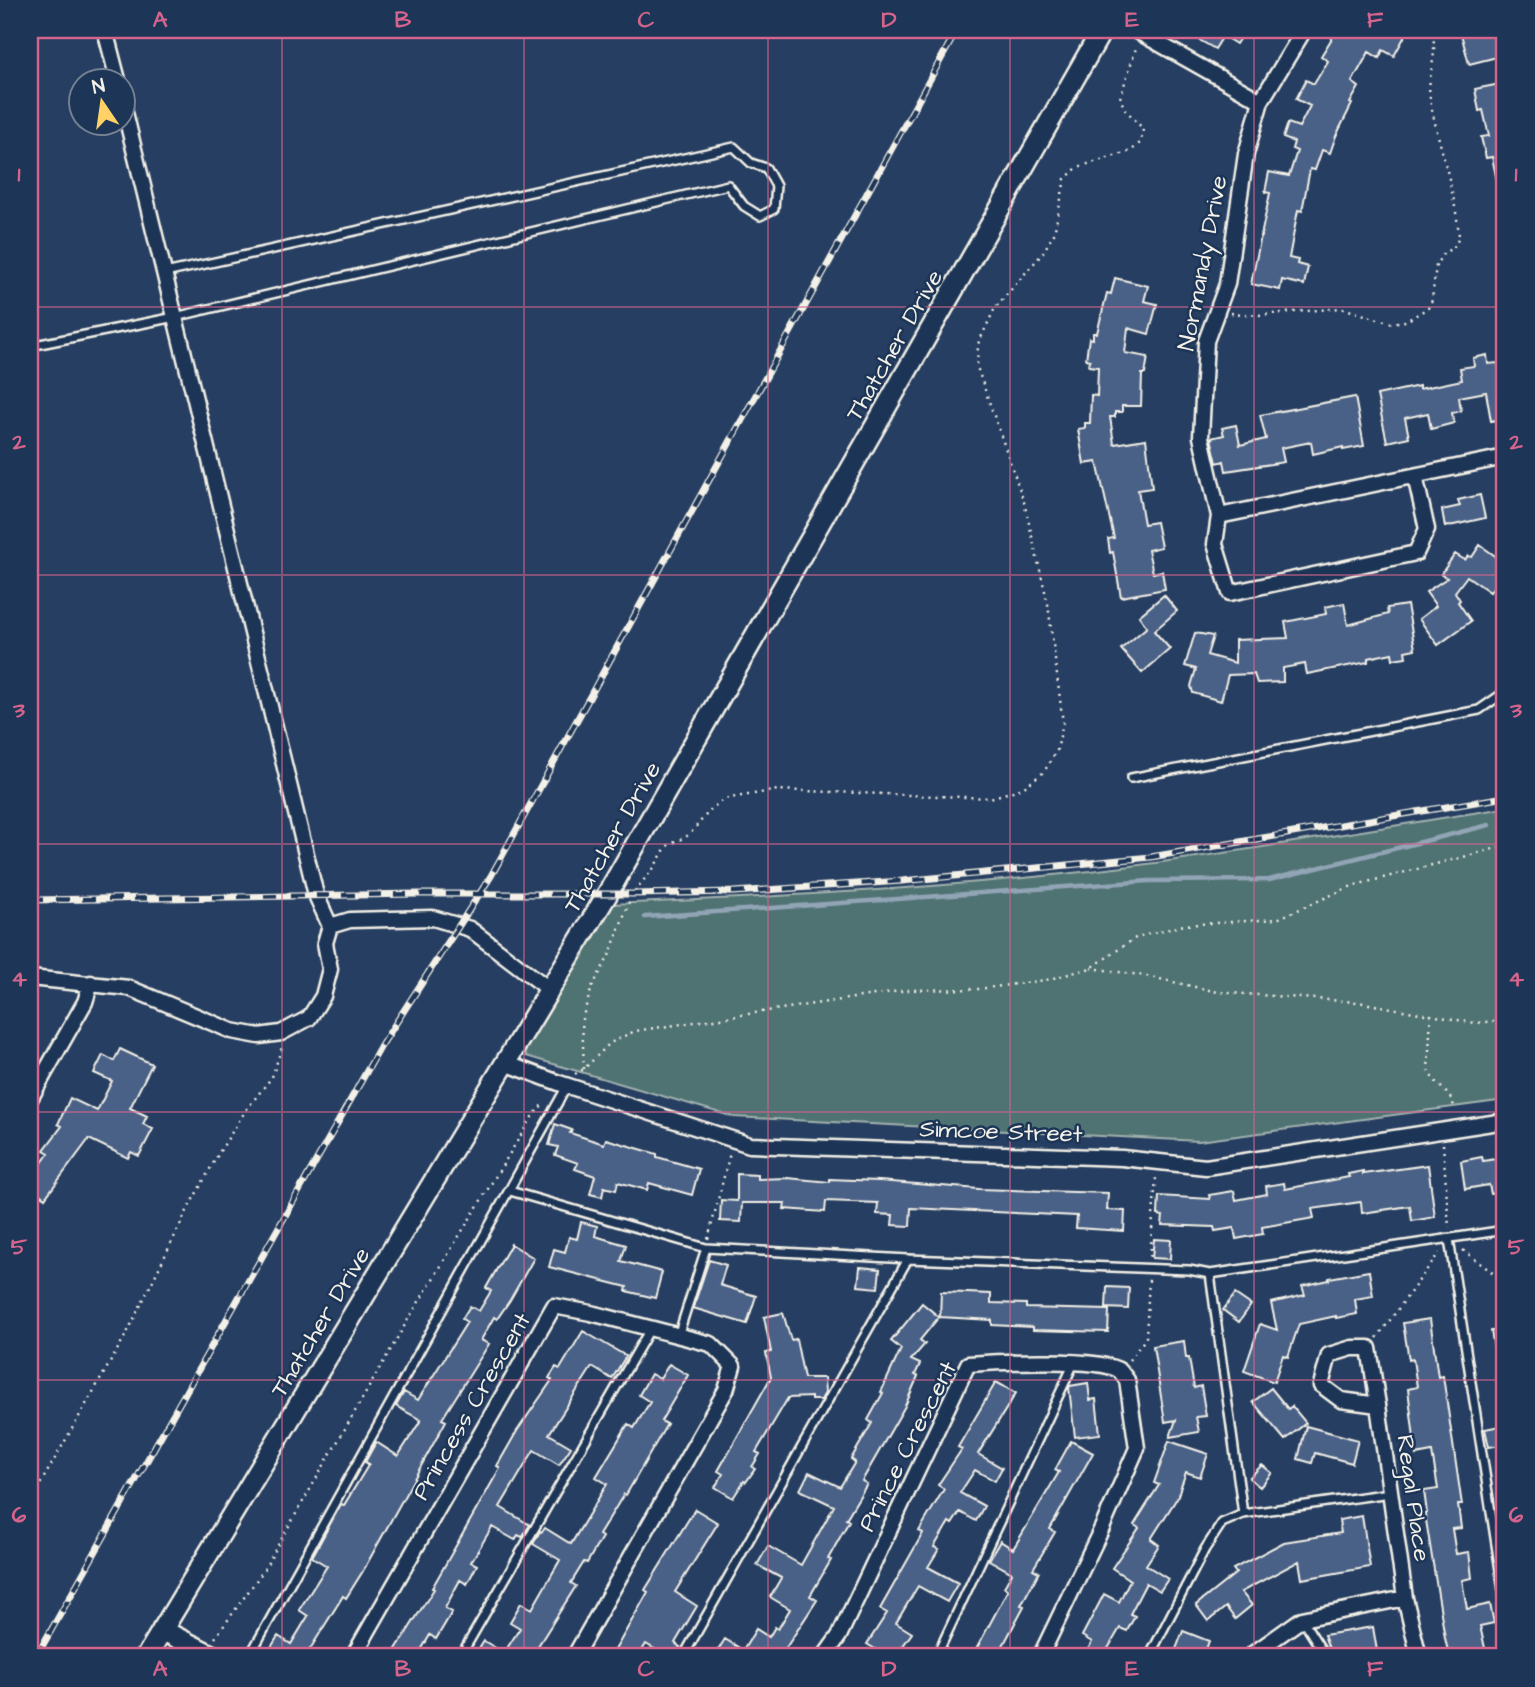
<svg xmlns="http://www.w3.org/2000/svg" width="1535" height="1687" font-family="'Architects Daughter',sans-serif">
<rect width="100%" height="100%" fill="#263e61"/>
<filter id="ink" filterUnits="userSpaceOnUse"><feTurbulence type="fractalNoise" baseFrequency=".0143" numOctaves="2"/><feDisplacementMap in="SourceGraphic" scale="14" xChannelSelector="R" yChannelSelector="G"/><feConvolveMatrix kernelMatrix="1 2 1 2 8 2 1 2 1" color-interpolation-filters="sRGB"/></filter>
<g filter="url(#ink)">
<path fill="#507273" stroke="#a2b2ae" stroke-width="2" d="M1505 808V1100L1199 1141 734 1117 526 1056 525 1042 611 904C793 896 975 887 1155 863 1272 847 1389 826 1505 808Z"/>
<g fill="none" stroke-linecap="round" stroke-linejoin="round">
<path stroke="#92a5b6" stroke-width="4.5" d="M645 917 1149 881 1269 880 1489 825"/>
</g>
<path fill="#496187" stroke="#f4f1e8" stroke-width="2" d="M1182 30H1245L1236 44 1223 36 1215 49Z
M1337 30H1398L1406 34 1394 56 1383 50 1379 58 1369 52 1352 82 1359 87 1350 103 1352 104 1336 136 1330 153 1322 150 1315 170 1310 169 1302 211 1298 210 1289 258 1298 260 1297 264 1308 267 1304 285 1282 280 1280 290 1251 284 1270 193 1265 192 1269 172 1289 176 1297 151 1292 149 1294 142 1283 138 1288 123 1299 127 1310 106 1296 99 1306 80 1314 84 1328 61 1321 56Z
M1460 30H1497L1499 36 1505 34V55L1469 64Z
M1505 83V194L1500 195 1492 157 1486 158 1481 137 1489 136 1483 110 1479 111 1475 89Z
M1115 278 1148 286 1144 301 1157 304 1149 334 1128 328 1125 353 1148 357 1145 374H1142L1141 406H1122V412H1115V417H1110L1114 444 1146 439 1152 488 1138 490 1144 524 1156 522 1161 547 1148 550 1153 573 1162 571 1165 589 1121 597 1113 552 1110 553 1108 539 1114 538 1097 462 1084 464 1078 429 1085 428V423H1090L1091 395 1097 396 1098 367 1089 366 1090 360 1086 359 1089 338 1093 339V333H1097L1107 293 1111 294Z
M1487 355 1488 364 1498 363 1502 386 1505 385V418L1491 421 1486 392 1459 397 1461 411 1452 413 1454 423 1431 429 1428 413 1405 418 1409 437 1387 442 1377 395 1419 386V389L1462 380 1460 368 1474 366 1473 358Z
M1355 397 1364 446 1343 450V447L1313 454 1311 442 1281 448 1284 462 1226 471 1224 461 1217 463 1211 438 1224 435 1222 428 1236 425 1240 445 1266 439 1260 415Z
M1480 495 1485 518 1445 527 1442 510 1460 506 1458 500Z
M1480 545 1505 563V570L1490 592 1467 576 1455 592 1460 600 1458 602 1471 621 1438 645 1419 619 1436 606 1426 592 1447 578 1441 574 1455 554 1465 560 1468 556 1472 557Z
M1164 595 1177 611 1154 631 1170 649 1142 673 1121 649 1147 627 1139 616Z
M1344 603 1348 625 1388 614 1387 608 1407 605 1415 649 1405 651 1406 657 1393 659 1392 653 1368 658V662L1307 674 1305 664 1283 668V682L1257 683 1254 674 1228 675 1221 701 1193 693 1191 686 1196 669 1185 666 1195 633 1213 636 1207 655 1235 663V640L1288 638 1285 622 1326 614 1325 607Z
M120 1049 152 1064 130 1108 147 1116 143 1124 153 1129 139 1156 131 1152 128 1158 89 1139 45 1198 30 1187V1179L49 1153 44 1150 62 1126 58 1124 70 1098 97 1111 112 1081 94 1073 103 1055 114 1061Z
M555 1124 572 1130 570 1133 604 1144 606 1139 657 1154V1157L699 1169 692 1195 649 1183 647 1190 618 1182 616 1190 604 1187 602 1197 590 1194 595 1176 575 1169 578 1163 555 1155 558 1147 549 1145Z
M1482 1157 1483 1161 1501 1158 1505 1192 1491 1194 1489 1185 1465 1189 1461 1161Z
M1428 1165 1435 1217 1412 1221 1410 1206 1362 1213 1361 1202 1312 1209 1314 1218 1262 1227 1263 1234 1236 1239 1234 1228 1215 1231 1214 1227 1162 1225 1163 1216 1158 1215 1159 1196 1210 1199 1209 1195 1234 1191 1236 1200 1267 1194 1266 1186 1284 1183 1285 1189 1349 1177 1348 1174 1363 1171V1174Z
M737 1174 758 1175V1179L787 1178 830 1182V1179L879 1181 979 1189 1108 1193 1107 1210 1125 1211 1124 1231 1076 1228 1077 1216 911 1208 910 1226 892 1225 893 1215 877 1214 878 1203 826 1201 825 1212 784 1209 785 1203H742L741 1222 720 1221 721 1200 737 1201Z
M581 1222 597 1226 595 1236 626 1245 621 1261 662 1272 655 1298 626 1291 627 1287 549 1267 554 1249 565 1252 569 1237 577 1239Z
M1154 1239 1171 1240 1170 1259 1152 1258Z
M511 1244 534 1258 510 1300 497 1319 494 1317 481 1340 489 1344 442 1419 446 1421 363 1571 346 1598 343 1596 307 1654 313 1657H265L278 1636 291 1644 308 1616 299 1610 327 1566 312 1557 341 1504 344 1505 369 1464 365 1462 376 1442 398 1456 421 1420 396 1406 404 1392 418 1400 467 1322 462 1319 470 1306 479 1311 491 1291 486 1288Z
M709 1260 726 1265 720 1285 756 1296 747 1324 693 1308Z
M860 1267 880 1269 878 1288 858 1286Z
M1369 1271 1373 1296 1355 1299 1357 1314 1336 1318V1316L1299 1324 1288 1357 1283 1355 1274 1382 1244 1371 1260 1324 1277 1330 1271 1303 1305 1295 1302 1286 1329 1280V1278Z
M1107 1287 1129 1288 1128 1309 1106 1308Z
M941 1292 991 1294V1303L1026 1304V1308L1109 1310 1108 1332 1033 1330V1327L992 1325V1320L940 1317Z
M1235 1294 1251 1305 1239 1322 1223 1310Z
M922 1303 939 1317 920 1340 925 1344 911 1360 920 1364 915 1375 918 1376 905 1406 862 1481 867 1484 846 1519 849 1521 828 1559 831 1560 810 1596 817 1600 780 1657H759L744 1649 756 1629 769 1637 775 1627 778 1629 790 1609 770 1597 781 1578 757 1565 768 1546 801 1565 834 1506 800 1490 809 1472 840 1487 855 1462 851 1459 872 1423 868 1420 883 1393 881 1392 901 1349 891 1341Z
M783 1313 791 1340 796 1339 804 1378H824L825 1393 821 1400H811V1397L788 1398 756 1452 760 1454 752 1467 755 1469 746 1482 744 1481 733 1498 715 1487 723 1474 718 1471 771 1377 766 1353 771 1352 764 1317Z
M1430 1319 1438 1377 1443 1376 1462 1505H1458L1461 1528 1452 1529 1456 1554 1469 1552 1472 1578 1462 1580 1467 1609 1490 1604 1494 1623 1480 1626 1487 1657H1461L1460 1654 1449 1656 1445 1638 1425 1514 1427 1513 1424 1491 1438 1489 1432 1452 1416 1455 1408 1389 1417 1387 1413 1359 1409 1360 1403 1323Z
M1505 1329V1374L1499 1375 1491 1331Z
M583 1331 626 1356 612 1379 592 1367 549 1434 571 1447 559 1465 534 1450 500 1507 530 1525 522 1537 518 1535 515 1540 492 1527 471 1562 477 1565 467 1584 460 1580 445 1608 452 1612 436 1639 430 1635 417 1657H391L434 1589 432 1588 500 1468 497 1466 517 1431 552 1380 549 1378 556 1367 560 1369Z
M1184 1341 1186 1358H1189L1194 1388 1201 1386 1206 1416 1196 1417 1199 1432 1170 1437 1176 1420 1165 1422 1153 1346Z
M669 1364 688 1375 661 1421 667 1424 626 1495 624 1494 599 1535 602 1537 587 1563 584 1562 571 1583 576 1586 538 1646 541 1647 535 1657H474L484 1641 504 1653 520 1628 510 1622 521 1603 532 1609 560 1560 533 1544 540 1531 542 1532 545 1528 571 1544 607 1484 596 1477 628 1424 634 1428 650 1402 639 1395 651 1374 660 1379Z
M996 1382 1016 1393 978 1454 1002 1468 995 1481 975 1470 960 1493 984 1506 976 1521 960 1512 952 1524 949 1522 934 1547 939 1549 928 1567 958 1583 947 1602 918 1586 896 1623 912 1633 895 1657H888L867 1644 887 1613 880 1609 923 1533 919 1531 944 1489 938 1485 962 1449 958 1447Z
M1088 1383 1090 1400 1096 1399 1100 1434 1075 1437 1069 1388 1070 1386Z
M1271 1388 1288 1409 1292 1406 1306 1423 1285 1440 1253 1402Z
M1505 1425V1444L1489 1447 1485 1429Z
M1306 1426 1358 1440 1352 1463 1315 1453 1312 1463 1298 1459Z
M1071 1441 1093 1453 1050 1529 1055 1532 1033 1569 1039 1572 1021 1605 1024 1606 997 1657H972L1008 1590 1004 1587 1012 1573 989 1560 1000 1541 1013 1549 1059 1472 1055 1470Z
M1169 1441 1208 1454 1200 1477 1186 1472 1177 1498 1151 1539 1159 1545 1146 1565 1168 1579 1160 1591 1146 1583 1130 1614 1135 1616 1127 1631 1120 1628 1103 1657H1098L1087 1651 1092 1642 1082 1636 1104 1594 1119 1602 1130 1580 1112 1568 1139 1528 1134 1525 1159 1485 1154 1483Z
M1262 1465 1272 1473 1260 1487 1249 1478Z
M695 1509 718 1523 675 1592 697 1606 675 1643 680 1647 674 1657H668L646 1644 638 1657H611L648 1592 645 1590Z
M1362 1516 1370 1567 1302 1579 1299 1561 1241 1592 1252 1605 1235 1619 1226 1607 1208 1621 1196 1605 1236 1573 1233 1569 1284 1542 1341 1533 1339 1520Z
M1373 1627 1377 1651 1332 1657 1324 1635Z
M1183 1631 1209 1641 1203 1657H1173Z
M725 1639 754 1657H724L716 1653Z"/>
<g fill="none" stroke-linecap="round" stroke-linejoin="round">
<g stroke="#f4f1e8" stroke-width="12">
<path id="lane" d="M30 346 175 317 728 185 744 206 760 216 774 209 776 186 766 168 751 163 734 147 165 273
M1131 778 1479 710 1505 692
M510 1191 706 1248 908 1259 1189 1270 1210 1274
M1449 1239 1505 1603
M678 1336 706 1248
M1243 1514 1210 1274 1505 1230
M1302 1619 1326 1657
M249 1657 567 1086
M460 1657 650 1329
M683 1657 908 1259
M936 1657 1074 1363
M1149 1657 1205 1549 1222 1523 1243 1514 1390 1493"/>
</g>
<g stroke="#f4f1e8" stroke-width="19">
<path id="street" d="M105 30 118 80
M1135 30 1261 101
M1304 30 1261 101 1246 154 1227 284 1206 341 1201 437 1219 516 1505 457
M122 100 316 895 330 926
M1219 516 1215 544 1230 593 1416 553 1427 529 1415 476
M30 978 129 988 232 1031 259 1036 281 1033 309 1018 323 996 330 969 325 943 330 926 350 920 433 918 470 929 550 990
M505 1063 559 1083 750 1145 1122 1158 1206 1167 1505 1121
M30 1099 85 1002 91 983
M1378 1405 1369 1348H1352L1329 1355 1321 1385 1341 1400 1378 1405 1405 1598
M353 1657 554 1306 591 1313 711 1344 733 1366 726 1390 574 1657
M824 1657 839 1636 968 1364C995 1362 1102 1357 1120 1371 1121 1372 1126 1379 1127 1380L1137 1448 1102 1528 1040 1657
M1252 1657 1254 1653 1302 1619 1405 1598 1419 1657"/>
</g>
<g stroke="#f4f1e8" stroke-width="24">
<path id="secondary" d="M162 1630 215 1657
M146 1657 608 893 1102 30"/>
</g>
<path stroke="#f4f1e8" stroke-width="2.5" stroke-dasharray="2 5" stroke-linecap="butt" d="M1231 313 1259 315 1342 308 1391 323 1406 321 1428 308 1432 300 1436 265 1442 255 1456 245 1459 236C1455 189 1438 144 1430 99 1426 74 1440 54 1431 30
M1091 968 1146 976 1218 992 1358 1002 1475 1023 1505 1020
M1431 1014 1428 1069C1433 1085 1451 1091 1454 1107
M584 1069 582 1019 592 987 609 956 632 894 653 869 667 846 689 835 711 809 724 799 778 790 990 798 1023 788 1044 772 1057 750 1063 723 1048 604 1024 502 977 367 978 344 995 308 1042 254 1054 234 1065 179 1078 167 1131 151 1141 142 1143 129 1125 109 1120 98 1136 48
M575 1074 584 1069 610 1043 635 1031 907 990 979 989 1046 980 1091 968 1137 937 1184 925 1277 919 1352 886 1505 846
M1443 1144 1449 1228
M708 1239 730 1153
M1463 1250 1505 1282
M1150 1257 1156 1177
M1377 1338 1439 1253
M1129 1360 1146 1338 1149 1278
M30 1502 127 1333 190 1205 220 1151 246 1110 272 1077 282 1047
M215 1638 263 1571 406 1323 532 1117 543 1104"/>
<use href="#lane" stroke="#1d3557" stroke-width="7"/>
<use href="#street" stroke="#1d3557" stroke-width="14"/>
<use href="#secondary" stroke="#1d3557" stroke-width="19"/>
<g stroke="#f4f1e8" stroke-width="7">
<path id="rail" d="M30 900 419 894H632L733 892 902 881 1151 857 1505 797
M36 1657 381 1046 491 876 957 30"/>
</g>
<use href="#rail" stroke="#1d3557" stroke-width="4.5" stroke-dasharray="13" stroke-linecap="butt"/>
</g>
</g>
<path fill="none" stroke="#d4648c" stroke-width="2" stroke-opacity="0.55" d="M282 30V1657M524 30V1657M768 30V1657M1010 30V1657M1254 30V1657M30 307H1505M30 575H1505M30 844H1505M30 1112H1505M30 1380H1505"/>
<g text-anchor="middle" stroke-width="5" stroke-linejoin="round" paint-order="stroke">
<g font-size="24" fill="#f4f1e8" stroke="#1d3557">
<text transform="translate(1202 263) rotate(-79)" y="8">Normandy Drive</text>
<text transform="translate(894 345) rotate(-60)" y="8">Thatcher Drive</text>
<text transform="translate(612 837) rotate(-60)" y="8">Thatcher Drive</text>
<text transform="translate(1001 1131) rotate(2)" y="8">Simcoe Street</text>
<text transform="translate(320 1322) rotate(-59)" y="8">Thatcher Drive</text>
<text transform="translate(471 1406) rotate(-60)" y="8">Princess Crescent</text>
<text transform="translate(907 1446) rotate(-63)" y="8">Prince Crescent</text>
<text transform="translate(1414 1498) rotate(82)" y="8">Regal Place</text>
</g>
</g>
<rect width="1535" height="1687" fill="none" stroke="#1d3557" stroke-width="77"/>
<g transform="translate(102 102) rotate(347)"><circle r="33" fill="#1d3557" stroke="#738091" stroke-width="2"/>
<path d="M0-5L12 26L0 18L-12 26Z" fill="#ffd166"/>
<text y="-10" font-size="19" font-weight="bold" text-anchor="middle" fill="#f4f1e8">N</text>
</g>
<rect x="38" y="38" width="1458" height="1610" fill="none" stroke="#d4648c" stroke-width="2.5"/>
<g font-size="23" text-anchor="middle" font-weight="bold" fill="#d4648c">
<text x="160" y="27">A</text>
<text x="403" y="27">B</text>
<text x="646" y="27">C</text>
<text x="889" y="27">D</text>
<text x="1132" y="27">E</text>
<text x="1375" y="27">F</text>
<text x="19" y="181">1</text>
<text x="1516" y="181">1</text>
<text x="19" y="449">2</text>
<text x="1516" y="449">2</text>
<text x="19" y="717">3</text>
<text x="1516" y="717">3</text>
<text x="19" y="986">4</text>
<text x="1516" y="986">4</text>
<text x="19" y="1254">5</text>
<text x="1516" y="1254">5</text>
<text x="19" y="1522">6</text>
<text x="1516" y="1522">6</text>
<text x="160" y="1676">A</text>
<text x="403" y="1676">B</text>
<text x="646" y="1676">C</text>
<text x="889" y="1676">D</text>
<text x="1132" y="1676">E</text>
<text x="1375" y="1676">F</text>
</g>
</svg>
